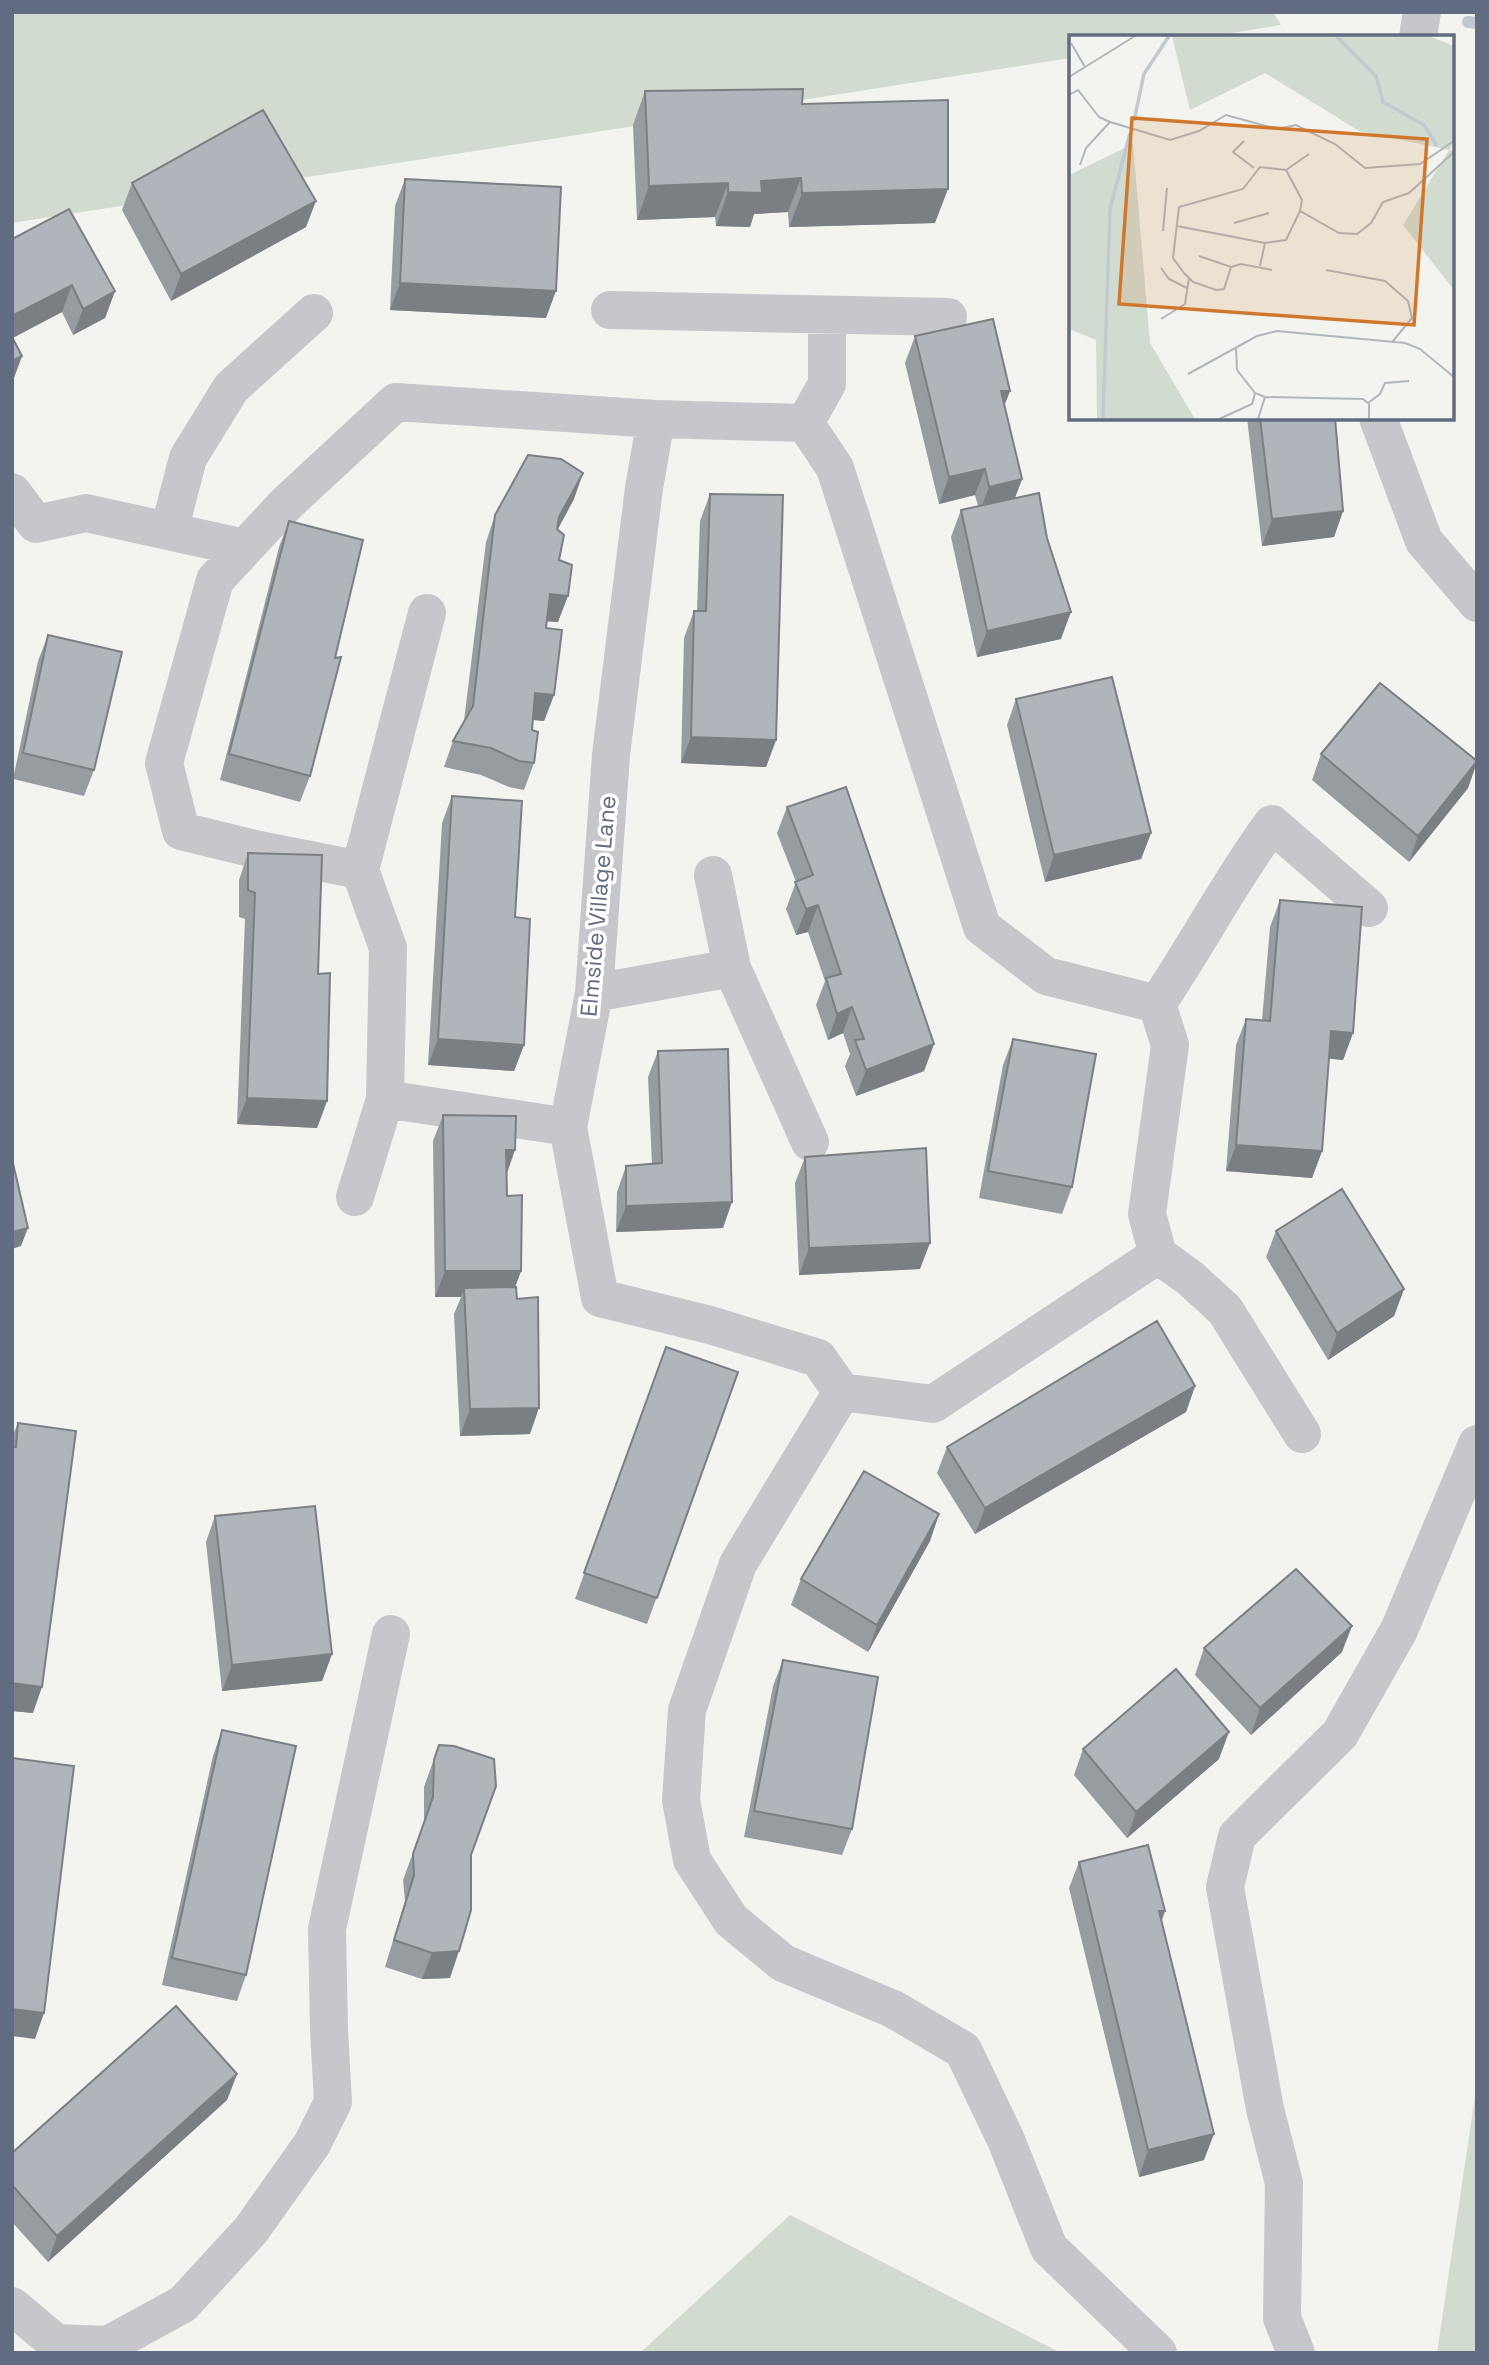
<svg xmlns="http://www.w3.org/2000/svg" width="1489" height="2365" font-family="'Space Grotesk',sans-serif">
<rect width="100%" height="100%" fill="#f3f4ef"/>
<path fill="#d2dbd0" d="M12 12H1273L1281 25 1208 37H1071V58L12 223Z
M1477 2083V2353H1437Z
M790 2215 1061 2353H640Z"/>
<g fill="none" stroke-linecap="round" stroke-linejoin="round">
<path stroke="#c2c9d0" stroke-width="12" d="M1468 22 1477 23"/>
<path stroke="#c5c7cb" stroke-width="38" d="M1418 37 1422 12
M610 310 948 317
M1378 418 1424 541 1477 603
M656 419 644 488 611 755 594 993 568 1127 600 1298 710 1325 818 1358 842 1392 738 1564 687 1710 681 1800 692 1860 731 1920 783 1963 893 2009 963 2050 1006 2140 1049 2248 1158 2353
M805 423 827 384V315
M12 492 36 524 86 513 245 548
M169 531 188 458 231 388 314 313
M360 870 259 850 181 831 164 763 215 580 286 504 396 402 656 419 805 423 835 468 982 927 1046 976 1157 1004 1170 1045 1147 1214 1158 1255 933 1404 842 1392
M713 875 732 968 810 1142
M594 993 732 968
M1157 1004C1197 945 1230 881 1272 824L1369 908
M385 1099 568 1127
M355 1197 385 1099 388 948 360 870 427 613
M1158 1255 1190 1278 1225 1310 1302 1434
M12 2306 56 2343 108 2345 183 2304 251 2230 312 2144 333 2102 329 2030 327 1929 391 1634
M1296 2353 1282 2318 1284 2183 1265 2109 1225 1887 1237 1836 1340 1734 1399 1630 1477 1444"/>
</g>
<path fill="#979ca1" d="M645 91 802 104 935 223 789 227 788 212 754 214 750 227 716 226 715 217 637 220 633 125Z
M405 179 546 318 390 310 395 206Z
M132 183 306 227 171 301 122 210Z
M12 239 115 291 105 318 73 335 62 312 13 338 22 356 12 383Z
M915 336 1010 391 1004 405 1022 479 1015 498 1061 639 977 657 951 537 961 510 978 506 975 495 939 504 905 363Z
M1247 418H1335L1343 511 1334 537 1262 546Z
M710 494 776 740 766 767 681 763 684 638 694 611H697L700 521Z
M574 499 557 529 559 560 558 622 547 621 546 628 554 695 544 721 533 720 532 730 534 763 524 790 509 787 481 775 444 767 453 741 464 721 486 542 495 515Z
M289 521 310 776 300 802 220 780 279 547Z
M48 635 94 770 84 796 13 779 38 661Z
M1016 699 1151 833 1141 859 1045 882 1007 725Z
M1321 754 1477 762 1468 788 1409 862 1312 780Z
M452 796 515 917 524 1045 514 1071 428 1065 442 823Z
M787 807 934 1044 924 1071 856 1096 845 1066 850 1054 843 1033 828 1040 816 1005 825 981 808 932 796 935 786 909 796 882 777 833Z
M248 853 318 974 327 1101 317 1128 237 1124 245 919 239 917V880Z
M1280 900 1353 1033 1343 1060 1329 1058 1322 1151 1312 1178 1226 1171 1236 1045 1246 1019 1262 1020 1270 927Z
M1013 1039 1072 1187 1062 1214 979 1198 1003 1065Z
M658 1051 723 1228 616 1232 617 1192 626 1166 652 1164 648 1077Z
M443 1115 507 1173V1196L521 1271 515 1287 530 1434 460 1436 454 1314 461 1297H435L433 1141Z
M805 1157 920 1269 799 1275 795 1183Z
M1276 1231 1404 1289 1394 1316 1328 1360 1266 1257Z
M666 1347 738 1372 647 1624 575 1599Z
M1195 1386 1186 1412 975 1534 937 1473 947 1447Z
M18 1423 33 1713 12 1711V1437Z
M939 1514 930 1541 868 1652 791 1605 801 1579Z
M215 1516 332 1654 322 1681 222 1691 206 1542Z
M1204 1648 1342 1652 1251 1735 1195 1675Z
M783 1660 852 1829 842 1855 744 1837 773 1686Z
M222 1730 246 1975 237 2001 162 1985 213 1756Z
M439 1745 471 1855 450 1978 422 1979 385 1967 405 1901 403 1880 424 1823V1787Z
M1083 1749 1219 1759 1127 1838 1074 1775Z
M1079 1862 1165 1911 1161 1921 1204 2160 1139 2177 1069 1888Z
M237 2074 227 2100 48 2262 12 2222V2153Z"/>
<path fill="#7b7f83" d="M801 178 788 212 754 214 750 227 716 226 728 192 761 181Z
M728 183 715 217 637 220 649 186Z
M948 189 935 223 789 227 802 193Z
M316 201 306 227 171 301 181 274Z
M400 283 556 291 546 318 390 310Z
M72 285 62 312 12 338V316Z
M115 291 105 318 73 335 83 309Z
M22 356 12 383V361Z
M1001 391H1010L1000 417Z
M985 469 975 495 939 504 949 477Z
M583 473 574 499 550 544 559 517Z
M1022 479 1012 505 979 514 989 487Z
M1343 511 1334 537 1262 546 1272 519Z
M550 594 568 596 558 622 540 621Z
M1071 612 1061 639 977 657 987 631Z
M535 693 554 695 544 721 526 719Z
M691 737 776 740 766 767 681 763Z
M1477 762 1468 788 1409 862 1418 836Z
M1151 833 1141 859 1045 882 1054 855Z
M818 905 808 932 796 935 806 909Z
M852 1007 843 1033 828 1040 837 1014Z
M1331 1031 1353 1033 1343 1060 1322 1058Z
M438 1039 524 1045 514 1071 428 1065Z
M934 1044 924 1071 856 1096 866 1070Z
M247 1098 327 1101 317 1128 237 1124Z
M1236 1145 1322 1151 1312 1178 1226 1171Z
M506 1150H515L506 1176Z
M732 1202 723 1228 616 1232 626 1206Z
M28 1228 21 1246 12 1249V1232Z
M930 1243 920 1269 799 1275 809 1248Z
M445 1271H521L511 1298 464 1288 461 1297H435Z
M1404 1289 1394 1316 1328 1360 1337 1333Z
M1195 1386 1186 1412 975 1534 985 1508Z
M539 1408 530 1434 460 1436 470 1409Z
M939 1514 930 1541 868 1652 877 1625Z
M1352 1626 1342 1652 1251 1735 1260 1708Z
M332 1654 322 1681 222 1691 232 1665Z
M12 1683 42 1687 33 1713 12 1711Z
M1229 1732 1219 1759 1127 1838 1136 1812Z
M1159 1911H1165L1156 1937Z
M459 1951 450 1978 422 1979 432 1953Z
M12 2009 44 2013 35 2039 12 2036Z
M237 2074 227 2100 48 2262 57 2236Z
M1214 2134 1204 2160 1139 2177 1148 2150Z"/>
<path fill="#b0b5bb" stroke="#7b7f83" stroke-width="2" d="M803 89 802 104 948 100V189L802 193 801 178 761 181 762 193 728 192V183L649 186 645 91Z
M263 110 316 201 181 274 132 183Z
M405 179 561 187 556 291 400 283Z
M69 209 115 291 83 309 72 285 12 316V239Z
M993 319 1010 391H1001L1022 479 989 487 985 469 949 477 915 336Z
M12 337 22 356 12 361Z
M1260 418H1335L1343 511 1272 519Z
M528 455 561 459 583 473 559 517 557 529 564 535 559 560 572 565 568 596 550 594 546 628 562 630 554 695 535 693 532 730 538 732 534 763 519 761 491 748 453 741 473 706 495 515Z
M1039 493 1047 538 1071 612 987 631 961 510Z
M710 494 783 495 776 740 691 737 694 611H706Z
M289 521 363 540 335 658 341 657 310 776 229 754Z
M48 635 122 652 94 770 23 753Z
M1112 677 1151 833 1054 855 1016 699Z
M1380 683 1477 761 1418 836 1321 754Z
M846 787 934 1044 866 1070 855 1040 864 1039 852 1007 837 1014 826 978 841 974 818 905 806 909 795 882 813 875 787 807Z
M452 796 522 801 515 917 530 919 524 1045 438 1039Z
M248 853 322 855 318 974 330 973 327 1101 247 1098 255 893 248 890Z
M1280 900 1362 907 1353 1033 1331 1031 1322 1151 1236 1145 1246 1019 1270 1021Z
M1013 1039 1096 1054 1072 1187 988 1171Z
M728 1049 732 1202 626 1206V1166L662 1163 658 1051Z
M443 1115 516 1116 515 1150H506L507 1196 522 1195 521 1271H445Z
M926 1148 930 1243 809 1248 805 1157Z
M12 1159 28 1228 12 1232Z
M1342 1189 1404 1289 1337 1333 1276 1231Z
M516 1287 517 1299 538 1297 539 1408 470 1409 464 1288Z
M1157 1321 1195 1386 985 1508 947 1447Z
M666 1347 738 1372 657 1598 584 1573Z
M18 1423 76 1431 42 1687 12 1683V1447H16Z
M864 1471 939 1514 877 1625 801 1579Z
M315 1506 332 1654 232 1665 215 1516Z
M1296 1569 1352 1626 1260 1708 1204 1648Z
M783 1660 878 1677 852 1829 754 1811Z
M1176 1669 1229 1732 1136 1812 1083 1749Z
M222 1730 296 1746 246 1975 172 1958Z
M439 1745 454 1746 494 1759 496 1786 471 1855V1910L459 1951 432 1953 394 1940 414 1875 413 1854 433 1797 434 1760Z
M12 1758 74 1766 44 2013 12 2009Z
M1148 1845 1165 1911H1159L1214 2134 1148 2150 1079 1862Z
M176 2006 237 2074 57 2236 12 2185V2153Z"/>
<g text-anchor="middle" stroke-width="7" stroke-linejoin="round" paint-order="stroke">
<g font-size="23" fill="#616c82" stroke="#fff">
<text transform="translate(598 906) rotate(-85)" y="8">Elmside Village Lane</text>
</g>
</g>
<g transform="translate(1069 35)">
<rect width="385" height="385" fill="#f3f4ef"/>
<path d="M103 1H360L385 11V103L381 115 385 116V255L334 190 380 115 290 96 196 38 121 75ZM64 109 81 308 126 384H28L27 305 0 294V140Z" fill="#d2dbd0"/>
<path fill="none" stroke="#c2c9d0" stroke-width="3.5" d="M267 1 307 41 314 67 355 90 368 111M65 86 75 39 100 1M34 384 41 174 61 98"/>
<path fill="none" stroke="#b0b6bc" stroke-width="2" d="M2 8 16 32M0 42 66 1M0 60 9 55 30 82 41 87M175 106 164 117 185 133M11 130 17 113 41 87 101 105 130 96 157 80 208 94 227 90 266 109 296 133 351 129 385 106M217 135 240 119M165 188 200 178M108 191 196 208 217 205 231 176 270 198 288 199 302 188 314 167 340 158 385 117M94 196 98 153M130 221 162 232 172 229 203 235M191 231 196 208M162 232 155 254 147 255 124 247 115 238 104 223 110 172 174 154 191 132 217 135 233 165 231 176M92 233 100 244 118 253M257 235 316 246 339 266 343 283 324 306M92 284 116 269 120 243M167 312 168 335 186 358 196 362 294 364 300 369V384M119 339 188 301 208 296 336 308 351 314 385 342M299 368 311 359 316 348 340 346M150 384 183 369 186 358M189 384 196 362"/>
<path fill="#cf772c" fill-opacity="0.15" stroke="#cf772c" stroke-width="3.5" d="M63 83 358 104 345 290 50 269Z"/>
<rect width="385" height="385" fill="none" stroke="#616c82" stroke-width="3.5"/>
</g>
<rect width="1489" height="2365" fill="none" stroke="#616c82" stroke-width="28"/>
</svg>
